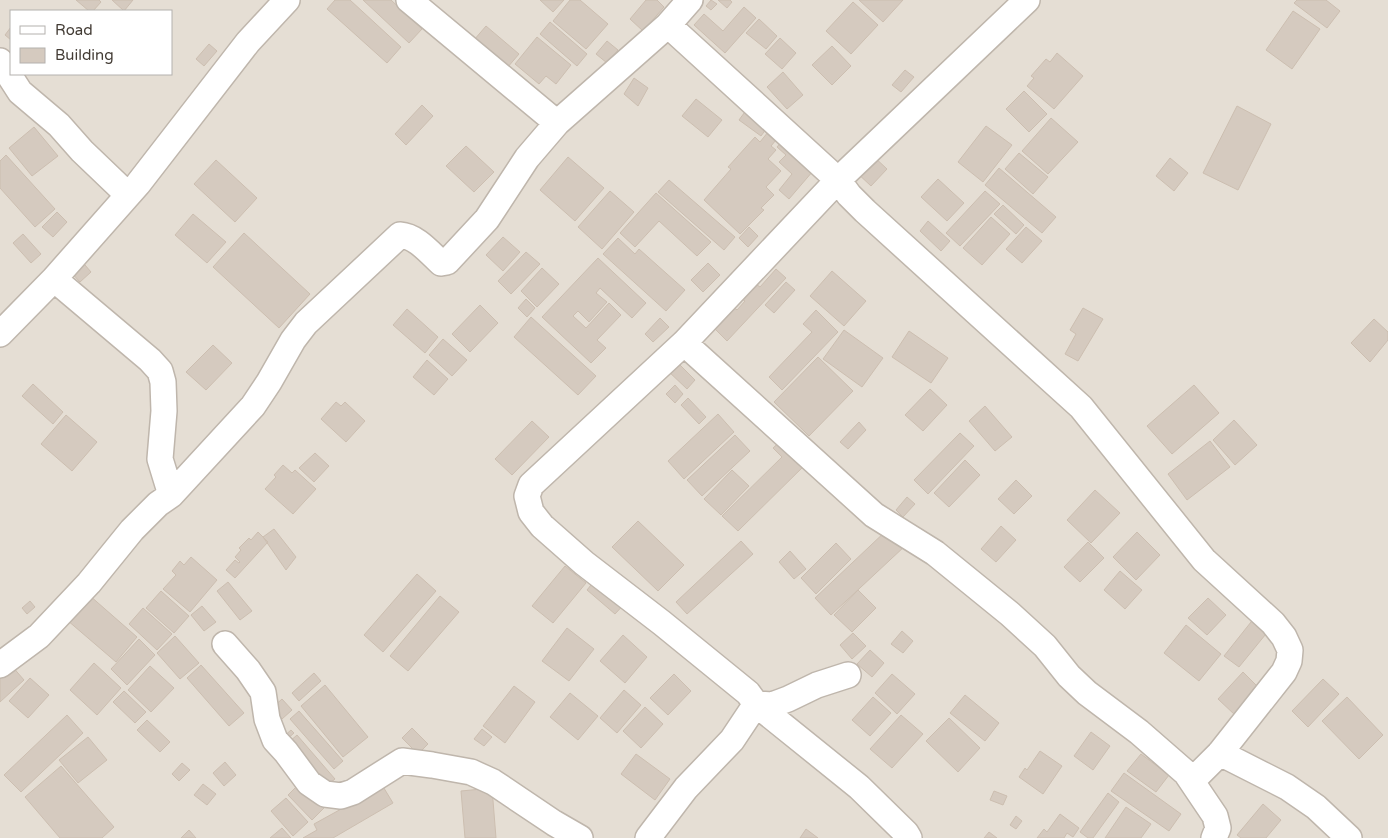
<svg xmlns="http://www.w3.org/2000/svg" width="1388" height="838" font-family="'Varela Round',sans-serif">
<rect width="100%" height="100%" fill="#f1ede6"/>
<path fill="#e5ded4" fill-rule="evenodd" d="M0 0H1388V838H0ZM11 11H171V74H11Z"/>
<path fill="#d5cabf" stroke="#ccbeb0" d="M76 0H99L101 2 93 11H89Z
M112 0H133L124 11Z
M335 0H350L401 47 387 63 327 9Z
M363 0H391L422 29 409 43Z
M540 0H564L553 12Z
M570 0H580L608 24 586 49 553 21Z
M646 0H657L664 7 643 31 630 19Z
M711 0 717 4 711 10 706 6Z
M718 0H730L732 2 727 8Z
M859 0H903L883 22Z
M1297 0H1326L1340 11 1327 28 1294 3Z
M853 2 878 25 851 54 826 31Z
M744 7 756 18 725 53 694 25 704 14 723 31Z
M1293 11 1320 29 1292 69 1266 50Z
M759 19 777 36 766 49 746 33Z
M550 22 587 54 577 66 540 34Z
M486 26 519 54 507 68 474 40Z
M11 27V40L5 35Z
M537 37 571 65 556 84 546 76 539 84 515 64Z
M780 38 796 53 782 69 765 54Z
M607 41 618 50 607 63 596 54Z
M209 44 217 51 204 66 196 59Z
M832 46 851 66 832 85 812 65Z
M1057 53 1083 76 1054 109 1027 86 1034 78 1031 76 1046 59 1050 62Z
M905 70 914 77 901 92 892 85Z
M783 72 803 95 787 109 767 87Z
M634 78 648 88 638 106 624 94Z
M1024 91 1047 114 1029 132 1006 109Z
M696 99 722 120 708 137 682 116Z
M422 105 433 116 406 145 395 134Z
M1237 106 1271 124 1238 190 1203 173Z
M747 109 769 125 761 136 739 120Z
M1051 118 1078 142 1048 174 1022 151Z
M986 126 1012 145 983 182 958 162Z
M34 127 58 156 32 176 9 148Z
M768 132 776 140 771 146 776 150 768 159 781 171 766 187 774 195 761 208 764 210 740 234 704 200 731 169 728 167 755 137 760 142Z
M783 140 813 171 789 199 779 190 792 174 779 162 786 155 777 147Z
M466 146 494 172 474 192 446 166Z
M1019 153 1048 177 1033 194 1005 169Z
M871 154 887 169 871 186 855 171Z
M6 155 55 209 35 227 0 188V161Z
M568 157 604 188 575 221 540 190Z
M1170 158 1188 173 1174 191 1156 176Z
M216 160 257 198 235 222 194 184Z
M999 168 1056 217 1042 233 985 185Z
M938 179 964 203 947 221 921 197Z
M669 180 735 237 724 250 658 192Z
M610 191 634 212 602 249 578 227Z
M985 191 1000 204 960 246 946 233Z
M656 193 711 242 697 256 659 221 635 247 620 233Z
M1003 205 1024 225 1016 234 994 214Z
M57 212 67 222 53 237 42 227Z
M193 214 226 242 207 263 175 235Z
M991 217 1010 234 982 265 963 248Z
M928 221 950 241 941 251 920 231Z
M749 227 758 236 748 247 739 238Z
M1026 227 1042 241 1022 263 1006 249Z
M244 233 310 294 279 328 213 267Z
M23 234 41 254 31 263 13 243Z
M503 237 520 252 503 271 486 255Z
M618 238 635 254 639 249 685 290 666 311 603 254Z
M526 252 540 264 511 294 498 281Z
M79 258 91 272 80 282 68 269Z
M598 258 646 303 632 318 600 288 596 293 607 302 589 322 578 311 573 316 586 328 609 303 621 315 597 340 606 348 591 363 542 317Z
M708 263 720 275 703 292 691 280Z
M542 268 559 284 537 307 521 291Z
M776 269 786 278 727 341 711 325 730 304 737 310 745 301 742 299 756 284 760 287Z
M832 271 866 301 844 326 810 296Z
M786 282 795 290 774 313 765 305Z
M526 299 535 308 527 317 518 308Z
M480 305 498 323 470 352 452 334Z
M1083 308 1103 319 1078 361 1065 354 1076 334 1070 330Z
M407 309 438 337 425 353 393 325Z
M816 310 838 332 782 390 769 377 812 332 803 324Z
M531 317 596 376 578 395 514 337Z
M660 318 669 327 653 342 645 334Z
M1374 319 1388 332V340L1370 362 1351 343Z
M844 330 883 358 862 387 823 359Z
M909 331 948 358 931 383 892 357Z
M443 339 467 360 452 376 429 355Z
M213 345 232 363 206 390 186 372Z
M818 357 853 391 809 436 774 402Z
M427 360 448 379 434 395 413 377Z
M676 361 695 380 687 389 667 370Z
M33 384 63 412 53 424 22 396Z
M675 385 683 394 675 403 666 394Z
M1194 385 1219 413 1172 454 1147 426Z
M930 389 947 405 923 431 905 415Z
M688 398 706 417 699 424 681 405Z
M336 402 341 406 345 402 365 421 346 442 321 419Z
M985 406 1012 437 995 451 969 421Z
M718 414 734 432 684 479 668 461Z
M66 415 97 442 72 471 41 444Z
M1234 420 1257 445 1235 465 1213 440Z
M532 421 549 437 512 475 495 459Z
M859 422 866 430 848 449 840 442Z
M960 433 974 446 928 494 914 480Z
M735 435 750 451 702 496 687 480Z
M783 439 807 463 738 531 722 516 782 457 773 448Z
M1210 441 1230 467 1187 500 1168 474Z
M315 453 329 466 314 482 299 468Z
M965 460 980 475 949 507 934 493Z
M283 465 292 473 295 470 316 489 293 514 265 489 276 477 274 475Z
M732 470 749 486 721 515 704 499Z
M1016 480 1032 496 1014 514 998 499Z
M1095 490 1120 513 1091 543 1067 520Z
M907 497 915 504 903 517 896 510Z
M638 521 684 565 658 591 612 547Z
M1001 526 1016 540 996 562 981 549Z
M274 529 296 557 286 570 263 537Z
M888 529 905 546 831 615 815 598Z
M258 532 268 542 235 578 226 570 235 560 239 563 240 562 235 557 241 550 239 548 249 538 251 540Z
M1137 532 1160 555 1136 580 1113 557Z
M741 541 753 554 687 614 676 602Z
M1088 542 1104 558 1080 582 1064 567Z
M836 543 851 559 816 594 801 578Z
M790 551 806 569 794 579 779 562Z
M191 557 217 580 190 612 163 589 176 575 172 571 180 561 184 565Z
M565 566 586 583 553 623 532 606Z
M1120 571 1142 590 1125 609 1104 590Z
M417 574 436 591 383 652 364 635Z
M599 575 628 600 615 614 587 590Z
M228 582 252 611 240 620 217 591Z
M858 590 876 608 852 632 834 615Z
M161 591 189 616 174 633 146 608Z
M89 595 137 637 116 662 67 620Z
M440 596 459 612 408 671 390 656Z
M1208 598 1226 615 1207 635 1188 618Z
M30 601 35 607 27 614 22 608Z
M202 606 216 622 204 631 191 615Z
M143 608 172 634 157 650 129 624Z
M1255 617 1270 629 1239 667 1224 656Z
M1186 625 1221 654 1199 681 1164 653Z
M567 628 594 649 569 681 542 661Z
M902 631 913 641 903 653 891 644Z
M853 633 866 646 852 659 840 645Z
M623 635 647 657 625 683 600 661Z
M175 636 199 663 180 679 157 653Z
M139 639 155 655 127 685 111 669Z
M870 650 884 663 872 677 857 664Z
M94 663 121 688 97 715 70 690Z
M11 665 24 680 0 702V676Z
M201 665 244 713 229 726 187 678Z
M150 666 174 688 151 712 128 690Z
M1243 672 1260 689 1235 715 1218 699Z
M314 673 321 681 299 701 292 693Z
M674 674 691 691 668 715 650 698Z
M892 674 915 694 897 714 875 693Z
M30 678 49 695 28 718 9 701Z
M1323 679 1339 694 1308 727 1292 711Z
M325 685 368 737 343 757 301 706Z
M514 686 535 702 505 743 483 726Z
M624 690 641 705 617 733 600 718Z
M124 691 146 712 135 723 113 702Z
M570 693 598 716 578 740 550 717Z
M965 695 999 723 985 741 950 713Z
M873 697 891 713 870 736 852 720Z
M1347 697 1383 735 1359 759 1322 721Z
M282 699 292 710 282 719 272 708Z
M645 707 663 724 641 748 623 731Z
M299 711 343 761 334 769 290 719Z
M67 715 83 733 21 792 4 775Z
M901 715 923 734 892 768 870 749Z
M949 718 980 748 958 772 926 741Z
M147 720 170 742 160 752 137 730Z
M412 728 428 744 418 754 402 738Z
M482 729 492 737 484 746 474 739Z
M291 730 294 733 286 740 283 737Z
M1091 732 1110 746 1093 770 1074 756Z
M297 735 335 779 326 786 289 742Z
M88 737 107 760 78 783 59 760Z
M1040 751 1062 766 1043 794 1019 777 1025 768 1027 770Z
M636 754 670 779 655 800 621 774Z
M1141 754 1169 775 1156 792 1127 771Z
M225 762 236 775 224 786 213 773Z
M182 763 190 770 179 781 172 774Z
M61 766 114 827 102 838H60L25 797Z
M1124 773 1181 814 1169 831 1111 791Z
M303 780 327 805 312 820 288 795Z
M379 780 393 803 333 838H303L317 830 314 824 343 808Z
M203 784 216 794 207 805 194 795Z
M492 788 496 838H465L461 791Z
M994 791 1007 796 1003 805 990 800Z
M1108 793 1119 802 1093 838H1088L1080 832Z
M286 798 308 822 293 836 271 811Z
M1263 804 1281 820 1266 838H1241L1237 835Z
M1126 807 1151 824 1141 838H1105Z
M1060 814 1079 828 1073 837 1067 833 1064 838H1037L1044 829 1047 832Z
M1016 816 1022 821 1016 829 1010 825Z
M282 828 291 838H270Z
M806 829 818 838H800Z
M189 830 196 838H181Z
M989 832 997 838H984Z"/>
<g fill="none" stroke-linecap="round" stroke-linejoin="round">
<g stroke="#bfb6ac" stroke-width="28">
<path id="minor" d="M409 0 557 123
M668 25 838 180 849 195 865 211 1081 407 1204 560 1273 623 1284 637 1290 650 1289 661 1284 672 1220 753 1192 781
M0 61 20 92 59 125 82 151 128 195
M54 279 150 360 160 371 163 382 164 411 160 459 171 495
M0 334 54 279 138 184 248 42 287 0
M684 343 874 515 935 553 1010 614 1045 646 1069 676 1087 693 1139 732 1186 773 1215 816 1218 828 1214 838
M225 644 248 670 263 692 267 719 275 740 286 752 309 783 325 794 341 796 353 792 402 761 432 765 471 772 493 782 554 823 580 838
M0 665 39 636 89 583 132 530 158 504 171 495 253 406 269 382 293 340 306 323 400 235C416 236 429 252 441 263L447 262 487 219 527 158 557 123 668 25 690 0
M756 704 859 787 906 833 909 838
M756 704 772 705 788 699 817 685 848 675
M1220 753 1287 787 1316 807 1349 838
M648 838 686 788 732 740 756 704 748 693 662 623 584 563 542 526 531 512 527 496 531 485 684 343 838 180 1027 0"/>
</g>
<use href="#minor" stroke="#fff" stroke-width="25"/>
</g>
<rect x="10" y="10" width="162" height="65" fill="#ffffff" stroke="#b4b1ae"/>
<rect x="20" y="26" width="25" height="8" fill="#ffffff" stroke="#b4b1ae"/>
<text x="55" y="35" font-size="15" fill="#433c35">Road</text>
<rect x="20" y="48" width="25" height="15" fill="#d5cabf" stroke="#b4b1ae"/>
<text x="55" y="60" font-size="15" fill="#433c35">Building</text>
</svg>
